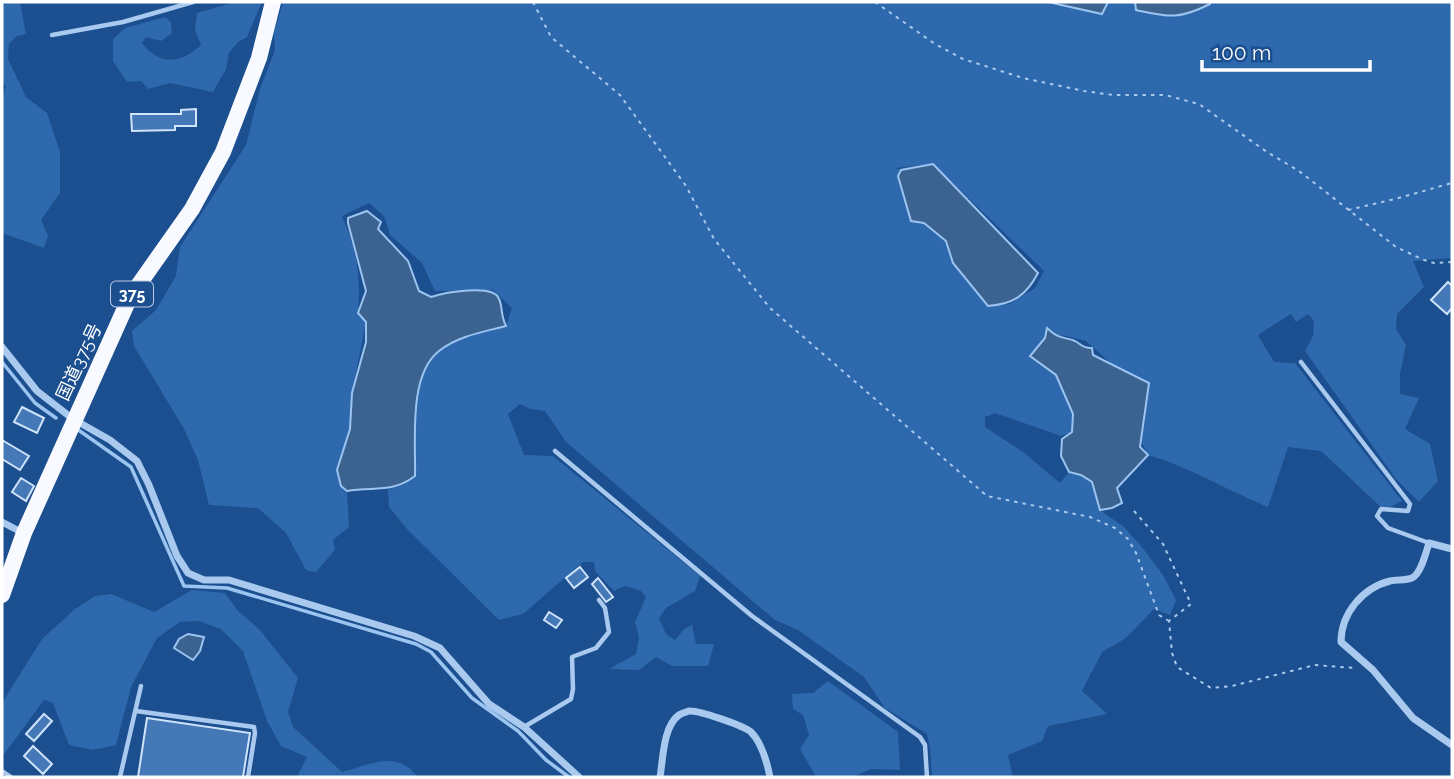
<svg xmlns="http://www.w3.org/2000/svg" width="1454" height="779" font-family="Raleway,'Noto Sans JP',sans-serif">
<rect width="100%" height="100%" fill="#1b4f8f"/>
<path fill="#2e69ad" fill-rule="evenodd" d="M2 2 20 3 26 34 17 36 9 44 8 59 26 97 47 113 60 152V193L41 220 48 236 44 248 2 233V97L6 87 2 82Z
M235 2H262L247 37 238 42 229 53 226 69 213 92 170 83 148 89 141 81 127 82 113 61V39L125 28 165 17 171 22 172 33 161 41 146 37 142 43C159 66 181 64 201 45L195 30 197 13Z
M283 2H1048L1102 14 1108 2H1135L1136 10 1209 5 1210 2H1452V258L1413 261 1424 287 1397 314 1396 329 1406 345 1400 374V394L1419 398 1405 429 1430 444 1438 481 1419 502 1396 479 1305 351 1313 336 1314 321 1308 314 1296 322 1291 314 1258 335 1274 362 1295 363 1402 501 1384 510 1321 451 1288 447 1268 507C1228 491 1190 467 1148 455L1142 443 1149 383 1114 366 1086 341 1062 335V339L1048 329 1045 338 1030 356 1056 375 1073 413 1072 432 1061 436 995 413 985 417V427L1023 452 1060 483 1069 472 1081 475 1092 482 1100 510 1124 527 1141 546 1163 575 1176 600 1170 615 1154 609 1126 638 1102 652 1082 691 1107 714 1048 726 1042 741 1008 755 1013 777H932L930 748 927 734 885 708 864 677 798 630 775 620 566 442 545 411 530 409 520 404 508 414 524 455 553 456 700 576 695 591 666 608 659 618 666 634 675 640 684 629 692 625 696 644H714L708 666H672L656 657 639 670 609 669 636 654 639 638 635 622 646 597 641 591 625 586 614 591 595 571 594 562H583L523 614 499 620 408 530 389 507 388 490 403 485 415 476C416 441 408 375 439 351 458 336 483 332 506 326L512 308 493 290 435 291 422 263 390 235 384 216 369 203 342 216C357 251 361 276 358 313L366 322 352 393 350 429 337 470 341 486 347 491 349 527 333 540 335 550 316 572 306 570 286 533 258 508 209 505 198 460 183 427 134 346 132 331 156 310 176 276 180 247 246 145 260 89 275 50 274 33ZM933 164 1044 271 1035 288 1008 305 953 263 946 241 924 223 911 221 898 176 901 170 895 168Z
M192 590 225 593 238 611 260 630 298 678 288 712 293 727 342 772C370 765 396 749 418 777H294L298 775 307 757 281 746 267 721 243 651 221 629 199 621 180 622 157 638 131 687 116 745 93 750 69 745 53 703 44 700 2 757V703L42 639 75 609 95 596 111 594 154 612Z
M828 681 898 732 900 770 871 769 852 777H816L800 749 809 735 803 715 793 709 792 694 813 693Z"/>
<path fill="#3c6290" stroke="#9cc4f0" stroke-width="2" d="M1048 2H1108L1102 14Z
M1135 2H1210V4C1178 20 1169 17 1136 10Z
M933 164 1038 273C1026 296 1013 304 988 306L953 263 946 241 924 223 911 221 898 176 901 170Z
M367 211 381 222 378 229 408 261 419 291 431 297C443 293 494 283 499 299 503 307 500 314 506 326 483 332 458 336 439 351 408 375 416 441 415 476 391 494 374 486 347 491L341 486 337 470 350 429 352 393 366 342V322L358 313 366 291 348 223V218Z
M1047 328C1060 340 1062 336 1075 341 1082 345 1083 348 1092 348L1093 355 1149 383 1140 447 1148 455 1117 488 1122 503 1112 508 1100 510 1092 482 1081 475 1069 472 1061 456 1062 439 1072 432 1073 414 1056 375 1030 356 1045 338Z
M188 634 204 637 200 651 193 660 174 648 179 639Z"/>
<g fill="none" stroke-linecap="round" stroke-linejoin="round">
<path stroke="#9cc4f0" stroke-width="3.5" d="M2 362 35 403 56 418
M77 429 131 467 184 586 227 588 416 644 431 652 472 698 518 731 546 760 569 777"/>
</g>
<path fill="#4478b7" stroke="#cfe3fa" stroke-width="2" d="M196 109V126H175V130L132 131 131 114H181V110Z
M1448 282 1452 286V308L1447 314 1431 300Z
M22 407 44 418 37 433 14 422Z
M2 440 29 456 20 470 2 459Z
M21 478 34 486 26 501 12 492Z
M580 567 588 577 574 588 566 578Z
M598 578 613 597 606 602 592 584Z
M549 612 562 620 556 628 544 620Z
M44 714 52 721 34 741 26 734Z
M147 718 250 733 243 777H138Z
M33 746 52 764 43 774 24 756Z"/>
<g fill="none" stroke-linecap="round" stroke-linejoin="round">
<path stroke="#a9c9ee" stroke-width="2" stroke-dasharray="3.5 5" stroke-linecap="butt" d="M533 2 551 37 620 95 686 186 714 239 770 308 987 496 1090 517 1115 528 1128 539 1136 553 1159 615 1169 621
M875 2 935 44 963 59 1023 78 1084 91 1113 95H1165L1199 104 1267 152 1299 171 1396 247 1424 260 1434 263 1452 262
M1348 210 1395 199 1452 183
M1134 511 1163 544 1191 604 1169 621 1172 653 1177 667 1211 688 1232 686 1315 665 1355 668"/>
<path stroke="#a9c9ee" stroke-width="4.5" d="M52 35 123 22 193 2
M1301 362 1410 504 1408 511 1381 509 1377 516 1388 528 1429 543
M555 451 752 616 920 737 925 745 927 777
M136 711 254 727 255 733 248 777
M524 727 571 699 573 689 572 657 596 648 609 632 605 608 599 600
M2 771 11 777
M120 777 141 686"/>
<path stroke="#a9c9ee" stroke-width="7" d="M2 347 37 391 73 419 110 440 137 461 149 485 177 556 188 573 204 580H229L414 636 440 648 489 704 524 727 579 777
M2 522 23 533
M1452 549 1429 543C1426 552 1421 574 1412 578 1405 581 1396 579 1390 581 1362 588 1341 614 1341 642L1373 670 1413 718 1452 745
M660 777C663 760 663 726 679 715 682 713 686 712 689 711 699 710 744 726 751 732 762 743 767 762 770 777"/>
<path stroke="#f8faff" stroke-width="16" d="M2 595 24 533 130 297 192 209 223 152 259 58 273 2"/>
</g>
<g text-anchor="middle" stroke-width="5" stroke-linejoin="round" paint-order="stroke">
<rect fill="#1b4f8f" stroke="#bbcadd" stroke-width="2" x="111" y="281.5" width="42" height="25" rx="5"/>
<g font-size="16" font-weight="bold" fill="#fff">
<text x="132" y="300">375</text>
</g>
<g font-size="18" fill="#fff" stroke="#1b4f8f">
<text transform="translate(79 362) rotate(-65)" y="6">国道375号</text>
</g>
</g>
<rect width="1454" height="779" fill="none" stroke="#ffffff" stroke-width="7"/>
<path d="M1202 60v10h168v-10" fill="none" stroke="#ffffff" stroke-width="3.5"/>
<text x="1212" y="60" font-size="21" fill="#ffffff" stroke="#1b4f8f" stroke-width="5" paint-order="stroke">100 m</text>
</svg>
